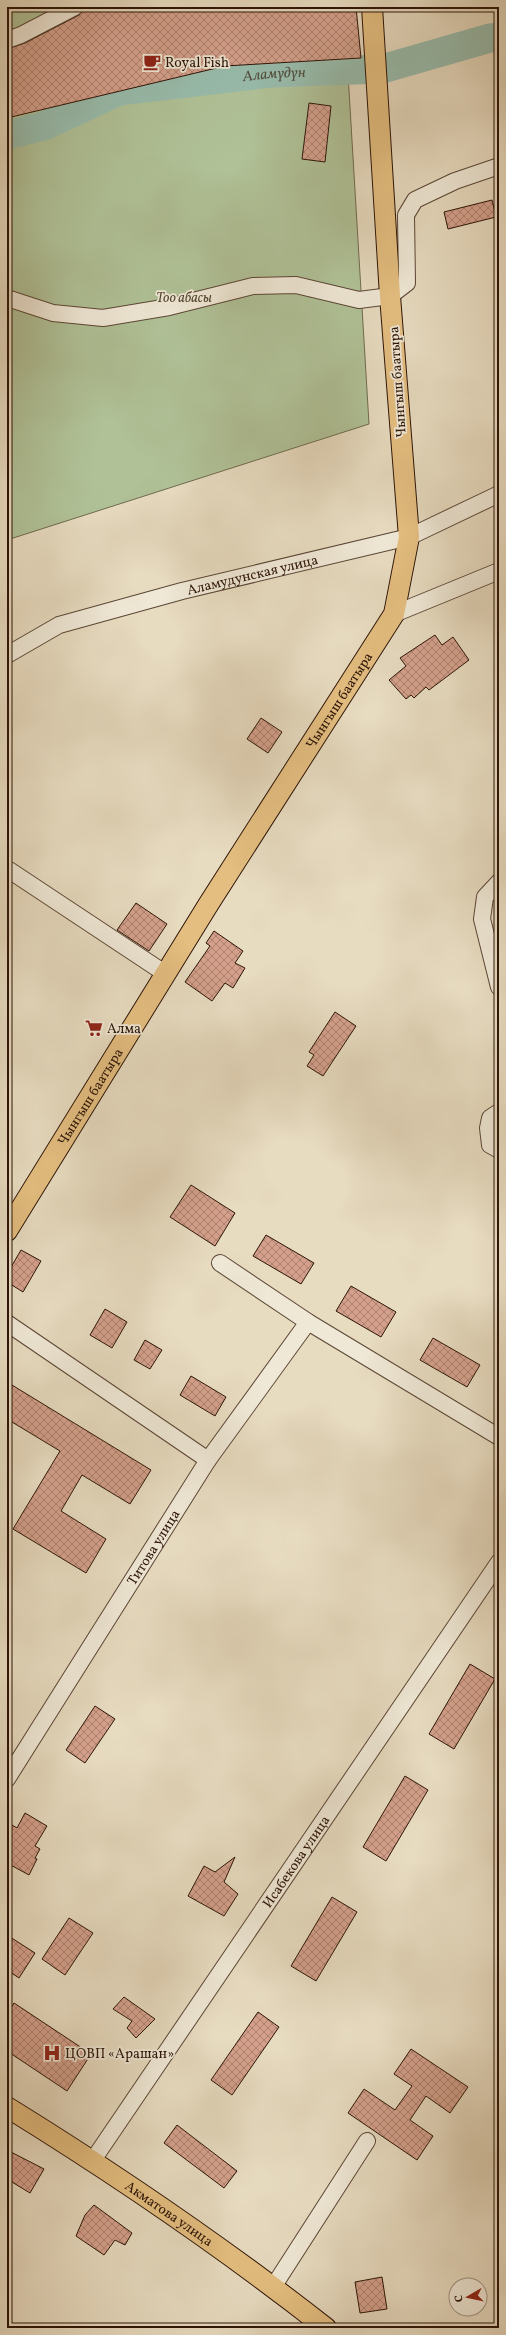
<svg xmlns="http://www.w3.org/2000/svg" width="506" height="2335" font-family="Vollkorn,serif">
<defs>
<pattern id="building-cross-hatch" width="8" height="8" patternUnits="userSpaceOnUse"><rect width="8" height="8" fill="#d4a08b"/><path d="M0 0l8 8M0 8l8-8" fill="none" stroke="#ac8170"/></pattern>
</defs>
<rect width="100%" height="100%" fill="#e7dbc0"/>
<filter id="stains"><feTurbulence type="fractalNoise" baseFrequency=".005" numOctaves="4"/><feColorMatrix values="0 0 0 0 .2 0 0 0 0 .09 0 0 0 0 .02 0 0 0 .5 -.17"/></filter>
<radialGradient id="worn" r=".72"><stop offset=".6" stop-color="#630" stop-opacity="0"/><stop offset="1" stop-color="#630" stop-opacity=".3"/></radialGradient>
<path fill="#b0c197" stroke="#6e6a4f" d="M7 7H344L369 424 7 540Z"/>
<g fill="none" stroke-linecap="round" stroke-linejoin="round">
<path stroke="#98bcac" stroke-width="29" id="s1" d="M7 135 44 126 119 91 271 73 382 69 490 38 499 37"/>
</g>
<path fill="url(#building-cross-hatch)" stroke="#2c1407" d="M84 7H356L361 58 225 66 7 118V49L25 43 79 15Z
M309 103 331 106 325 162 302 159Z
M492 200 496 217 448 229 444 212Z
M435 635 442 645 453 637 469 660 429 690 426 687 414 698 411 695 406 699 389 680 406 666 400 658Z
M261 718 282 732 268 753 247 739Z
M136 903 167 924 149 951 117 930Z
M214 931 243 951 235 963 245 968 233 988 225 983 212 1001 185 982 210 946 206 943Z
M335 1012 356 1026 323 1076 307 1066 314 1055 309 1052Z
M191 1185 235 1213 215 1246 170 1217Z
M266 1235 314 1263 301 1284 253 1256Z
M21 1250 41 1261 23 1292 7 1282V1274Z
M351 1286 396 1312 381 1337 336 1311Z
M105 1309 127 1322 112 1348 90 1335Z
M433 1338 480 1365 467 1387 420 1360Z
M145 1340 162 1350 150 1369 134 1360Z
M191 1376 226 1397 215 1416 180 1395Z
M7 1382 151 1470 130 1504 82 1475 61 1511 106 1539 86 1573 13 1529 60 1451 7 1419Z
M470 1664 495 1679 454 1749 429 1734Z
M95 1706 115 1719 85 1763 66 1750Z
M405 1776 428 1790 386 1861 363 1847Z
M25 1813 47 1826 35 1846 40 1849 35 1858 37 1859 29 1875 7 1863V1822L17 1828Z
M235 1857 224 1882 238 1894 224 1916 188 1896 204 1866 215 1872Z
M332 1897 357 1912 316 1981 291 1966Z
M69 1918 93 1933 65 1975 42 1959Z
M7 1935 35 1953 19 1978 7 1970Z
M124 1997 155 2019 136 2038 127 2028 132 2021 113 2009Z
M14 2003 91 2054 67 2091 7 2051V2014Z
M258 2012 279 2027 232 2095 211 2080Z
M411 2049 468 2087 450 2113 426 2096 410 2120 433 2136 417 2160 348 2113 364 2089 395 2110 412 2086 394 2074Z
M177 2125 237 2171 224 2188 164 2143Z
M7 2150 44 2169 30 2193 7 2179Z
M94 2205 132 2233 125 2245 115 2240 104 2255 76 2236 85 2215Z
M382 2277 387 2309 360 2313 355 2282Z"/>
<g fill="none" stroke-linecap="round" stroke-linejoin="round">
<g stroke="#5b4635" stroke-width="18">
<g id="minor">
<path d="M7 40 21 35 75 7"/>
<path d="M7 298 53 313 103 318 169 307 253 286 296 285 359 300 390 296 407 283 406 215 415 200 455 181 499 166"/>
<path d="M394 614 499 571"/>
<path id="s2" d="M7 655 59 625 182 591 409 537 499 494"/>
<path d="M9 870 166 974"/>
<path d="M499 882 485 897 482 919 499 987"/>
<path d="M499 1112 490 1118 488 1128 490 1145 499 1150"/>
<path d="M220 1263 308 1322 499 1437"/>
<path d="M7 1323 208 1460"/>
<path id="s3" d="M7 1779 208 1460 308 1322"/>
<path id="s4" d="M93 2160 499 1562"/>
<path d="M273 2287 367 2141"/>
</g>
</g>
<g stroke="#2c1407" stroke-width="22">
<g id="major">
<path id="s5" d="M7 1231 208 905 394 614 409 537 390 296 372 7"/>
<path id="s6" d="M7 2107C117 2175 224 2248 326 2328"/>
</g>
</g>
<use href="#minor" stroke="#efe8d6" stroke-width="16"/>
<use href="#major" stroke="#e4be80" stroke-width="20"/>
</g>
<defs>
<g id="cafe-bare" transform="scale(1.38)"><path d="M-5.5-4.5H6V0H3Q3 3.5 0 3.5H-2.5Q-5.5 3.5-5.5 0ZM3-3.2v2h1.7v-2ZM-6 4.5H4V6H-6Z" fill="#8f2418" stroke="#efe8d6" stroke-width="2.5" paint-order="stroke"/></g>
<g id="supermarket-bare" transform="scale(1.38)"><path d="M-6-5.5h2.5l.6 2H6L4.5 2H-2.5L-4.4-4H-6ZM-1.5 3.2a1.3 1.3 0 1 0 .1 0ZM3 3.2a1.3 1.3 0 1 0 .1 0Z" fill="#8f2418" stroke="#efe8d6" stroke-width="2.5" paint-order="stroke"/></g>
<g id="hospital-bare" transform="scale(1.38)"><path d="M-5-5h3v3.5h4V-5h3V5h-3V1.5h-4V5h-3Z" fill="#8f2418" stroke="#efe8d6" stroke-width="2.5" paint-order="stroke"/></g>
</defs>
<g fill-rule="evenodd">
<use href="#cafe-bare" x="152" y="62"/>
<use href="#supermarket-bare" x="94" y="1028"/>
<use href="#hospital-bare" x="52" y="2053"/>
</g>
<g text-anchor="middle" stroke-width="3.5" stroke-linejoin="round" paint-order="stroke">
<g font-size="14" fill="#2c1407" stroke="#efe8d6" text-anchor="start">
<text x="165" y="67">Royal Fish</text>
<text x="107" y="1033">Алма</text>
<text x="65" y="2058">ЦОВП «Арашан»</text>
</g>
<g font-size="14" font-style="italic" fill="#544832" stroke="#efe8d6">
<text x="184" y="302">Тоо абасы</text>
</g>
<g font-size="14" fill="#2c1407" stroke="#efe8d6">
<text transform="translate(397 382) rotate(-94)" y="5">Чынгыш баатыра</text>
<text dy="5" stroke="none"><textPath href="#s2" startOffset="260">Аламудунская улица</textPath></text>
<text dy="5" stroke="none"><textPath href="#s5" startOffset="626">Чынгыш баатыра</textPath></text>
<text dy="5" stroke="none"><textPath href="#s5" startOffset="158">Чынгыш баатыра</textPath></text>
<text dy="5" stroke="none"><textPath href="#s3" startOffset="274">Титова улица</textPath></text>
<text dy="5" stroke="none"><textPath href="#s4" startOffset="361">Исабекова улица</textPath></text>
<text dy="5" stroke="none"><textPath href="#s6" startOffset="194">Акматова улица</textPath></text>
</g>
<g font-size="15" font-style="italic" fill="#524f41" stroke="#efe8d6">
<text dy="5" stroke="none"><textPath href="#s1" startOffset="277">Аламүдүн</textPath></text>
</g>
</g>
<rect width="506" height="2335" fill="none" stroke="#e7dbc0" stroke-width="24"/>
<rect x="8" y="8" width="490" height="2319" fill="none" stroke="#2c1407" stroke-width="2"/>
<rect x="12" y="12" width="482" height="2311" fill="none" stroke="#2c1407"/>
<g transform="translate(468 2297) rotate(261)"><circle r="19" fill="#efe8d6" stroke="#a19383"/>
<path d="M0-3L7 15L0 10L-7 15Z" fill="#8f2418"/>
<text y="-6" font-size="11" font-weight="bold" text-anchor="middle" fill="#2c1407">С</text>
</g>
<rect width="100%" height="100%" filter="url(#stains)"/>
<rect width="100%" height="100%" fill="url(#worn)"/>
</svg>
